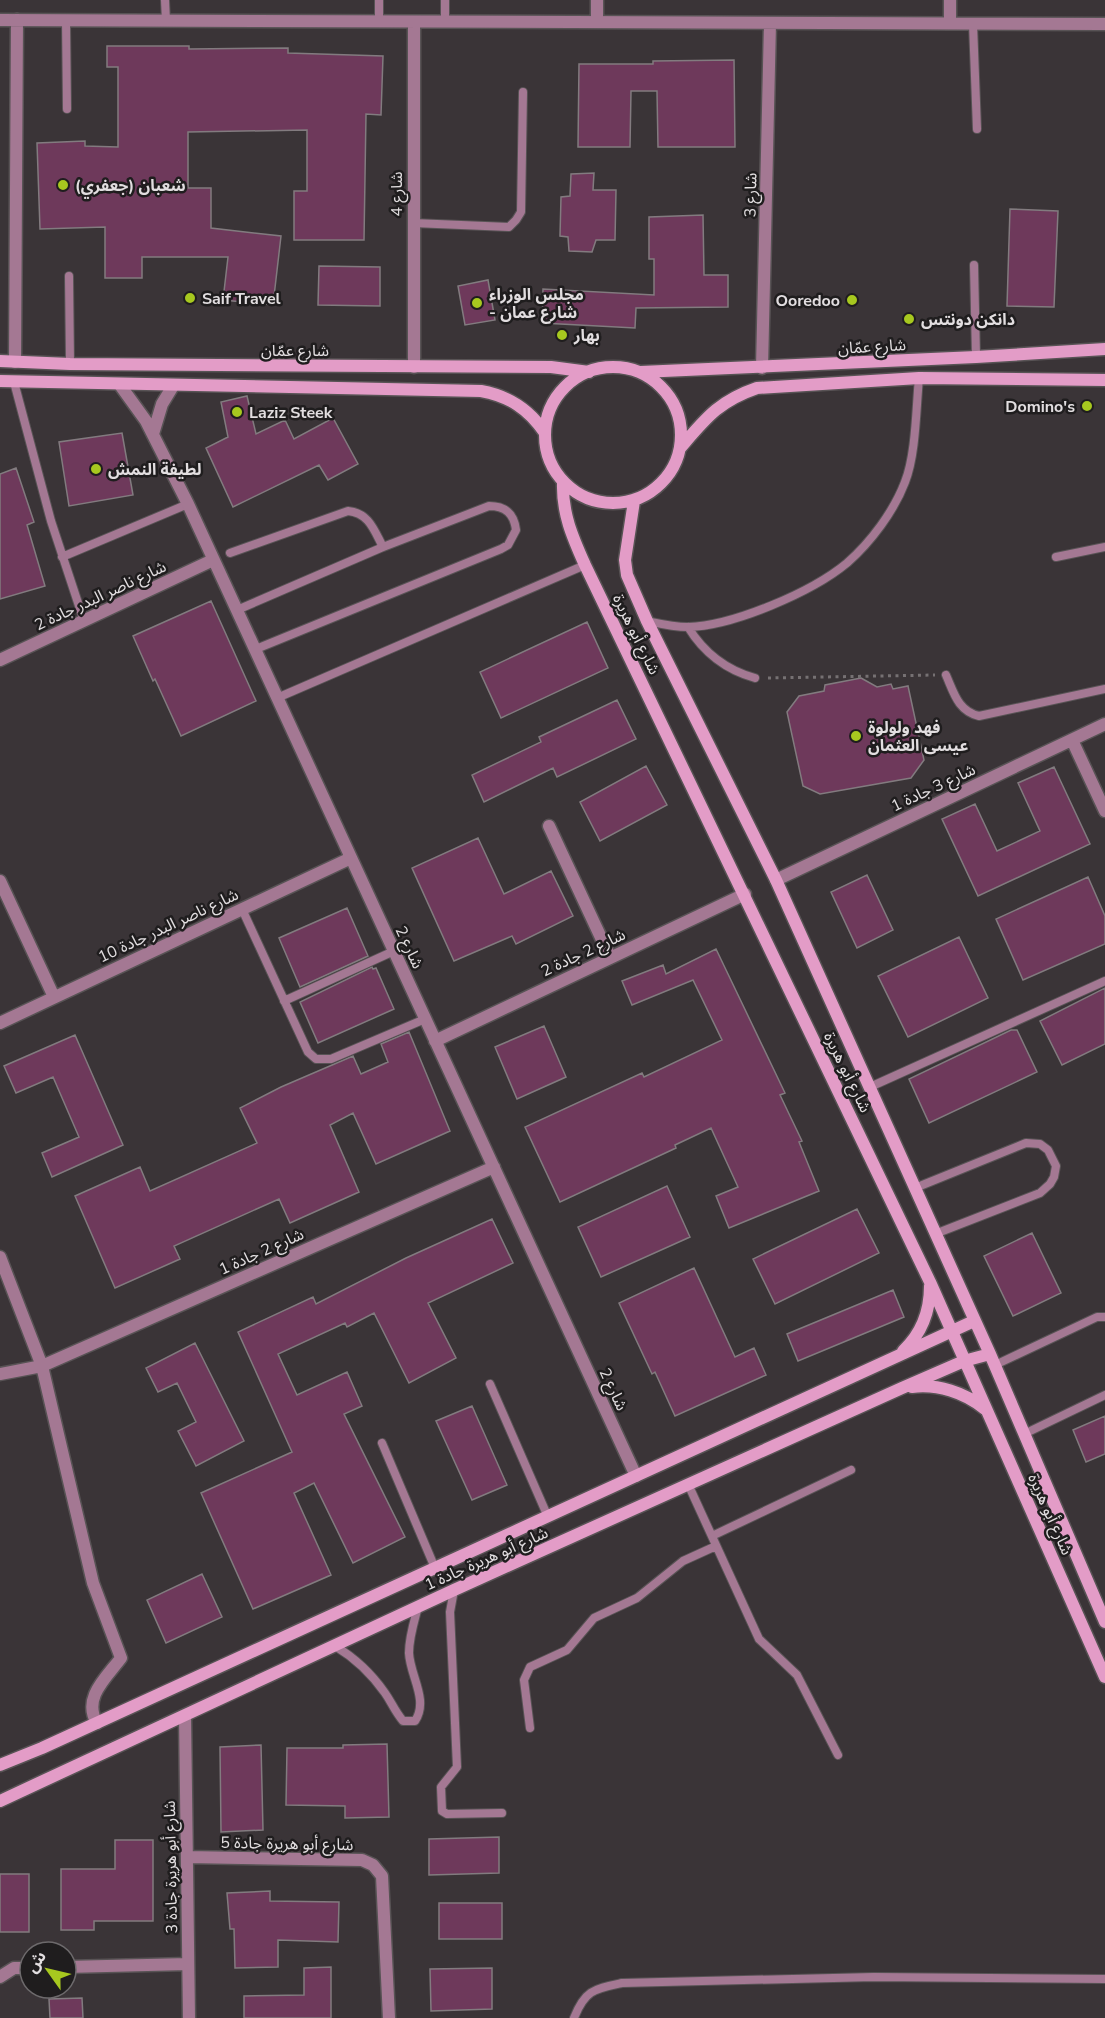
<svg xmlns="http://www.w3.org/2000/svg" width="1105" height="2018" font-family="'Nunito Sans','Noto Sans Arabic',sans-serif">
<rect width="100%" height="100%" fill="#3a3437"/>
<path fill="#6e395b" stroke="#827b7f" stroke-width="1.5" d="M107 46H189V49L288 48V53L383 56 381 115 366 114 364 240H294V191H307V130L188 132V188H211V228L281 236 273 305 223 300 228 257H142V278H105V227L40 229 37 143 85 141V146L118 147V67H107Z
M734 60 735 147H658L657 91H631L630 147H578L579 64H653V61Z
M594 173 593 190H616L615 240H596L592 252 569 251 568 237 560 236 561 197 570 196 571 174Z
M1010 209 1058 211 1054 307 1007 306Z
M703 215 704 275H728V307L636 308 635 328 542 323 543 289 654 295V259H649V217Z
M319 266 380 267V306L318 305Z
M488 280 495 320 465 325 458 286Z
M247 396 256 434 285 420 294 439 333 418 358 464 328 480 319 465 233 507 206 448 228 437 221 402Z
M122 433 133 495 69 506 59 442Z
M16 468 34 522 27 525 45 586 0 599V474Z
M211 601 256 701 181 736 155 679 153 681 133 636Z
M587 622 608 668 501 718 480 672Z
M861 678 877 687 891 684 893 689 908 686 924 760 911 778 820 794 803 786 787 712 799 696 824 691 825 685Z
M617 700 636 739 557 777 553 768 484 802 472 775 541 742 539 737Z
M646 766 667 805 600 841 580 802Z
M1054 767 1090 844 978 896 942 819 975 804 997 851 1040 831 1018 783Z
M478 838 504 894 551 871 573 916 516 944 512 936 454 961 412 868Z
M867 875 893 930 857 948 831 892Z
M1088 877 1105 916V944L1023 980 996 919Z
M347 908 368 956 300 987 279 938Z
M959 937 988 998 908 1037 878 976Z
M716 949 785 1093 780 1095 802 1141 799 1142 819 1191 729 1228 716 1196 738 1187 711 1128 675 1145 676 1148 560 1202 525 1127 642 1073 644 1077 722 1040 693 980 632 1005 622 981 663 965 666 974Z
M372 967 373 969 376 968 394 1009 318 1043 300 1002Z
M1105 988V1044L1062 1065 1040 1021Z
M544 1026 566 1077 517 1099 495 1047Z
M1011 1030H1017L1037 1072 929 1123 909 1079Z
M409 1032 450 1131 376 1164 353 1113 330 1125 359 1192 290 1223 279 1199 174 1246 180 1259 115 1288 75 1196 140 1167 150 1191 257 1143 240 1108 281 1087 353 1056 361 1074 388 1062 381 1044Z
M75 1035 123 1145 52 1177 42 1153 79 1137 53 1077 16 1093 4 1066Z
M667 1186 690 1237 601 1277 578 1227Z
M857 1209 879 1253 775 1304 753 1259Z
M492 1219 513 1263 428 1303 456 1358 409 1383 374 1313 347 1327 345 1323 278 1354 297 1395 347 1372 362 1406 344 1414 405 1537 353 1563 314 1483 294 1493 331 1575 253 1609 201 1493 292 1452 238 1332 313 1297 316 1304 406 1258Z
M1032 1233 1061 1293 1013 1316 984 1256Z
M694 1268 735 1357 754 1348 766 1375 675 1416 655 1372 652 1374 619 1303Z
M893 1290 904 1317 798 1361 787 1334Z
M195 1343 244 1441 196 1466 178 1431 196 1422 177 1383 158 1392 146 1368Z
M472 1406 507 1485 472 1500 436 1421Z
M1105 1416V1454L1086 1462 1073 1430Z
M202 1574 222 1617 166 1643 147 1600Z
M387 1744 389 1817 345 1818V1806L286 1805 287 1748H343V1745Z
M261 1745 263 1830 221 1832 220 1747Z
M499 1837V1873L429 1875V1839Z
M115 1840H153V1921H94V1930H61V1869H115Z
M0 1874H29V1932H0Z
M270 1891V1901L339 1902 338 1942 278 1940V1967L235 1968 234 1929H230L227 1893Z
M439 1903H502V1939H439Z
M331 1967V2018H244V1996L304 1995V1968Z
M492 1968V2009L431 2011 430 1969Z
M82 1998 83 2018H50L49 1999Z"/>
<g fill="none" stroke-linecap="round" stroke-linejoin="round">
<g stroke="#585355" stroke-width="10">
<path id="lane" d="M165 0 166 21
M445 0V22
M66 20 67 109
M379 21V0
M973 24 977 129
M413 223 509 227 516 220 521 212 523 92
M974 265 976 357
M69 276 70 364
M14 382 51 521 84 621
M230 553 348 511C369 513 374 530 383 547
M62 557 188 504
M1056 557 1105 547
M237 610 383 547 489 506C506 506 514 514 516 530L508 545 501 549 256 649
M647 621C661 624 674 627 688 627 733 626 812 592 847 563 871 542 894 511 905 482 916 454 916 409 919 378
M688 627C704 653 726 670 755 678
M946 675C954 693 958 711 979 716L1105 689
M277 698 585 565
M242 909 308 1052 316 1059H331L425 1019
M284 1001 394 951
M870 1087 1105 981
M915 1188 1026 1143 1040 1144 1048 1150 1056 1166 1054 1177 1050 1184 1040 1193 935 1234
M995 1365 1097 1317H1105
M490 1384 548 1517
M1024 1434 1105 1395
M382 1443 435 1568
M688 1484 759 1639 797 1675 838 1755
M712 1536 851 1470
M454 1590 450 1612 457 1767 441 1787 442 1811 447 1814 502 1813
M335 1646C355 1658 371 1673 385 1693 392 1703 394 1710 403 1721H415C429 1700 410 1676 409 1653 409 1637 414 1622 418 1607
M530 1728 524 1680 530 1667 567 1650 594 1618 637 1598 683 1561 716 1546
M574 2018C585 1990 594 1989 622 1983L874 1977 1105 1979"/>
</g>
<g stroke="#585355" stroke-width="15">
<path id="street" d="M0 20 1105 24
M597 22V0
M950 23V0
M15 362 17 20
M414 367V22
M762 368 770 23
M120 385 146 421 188 504 636 1476
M153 434 162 404 173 386
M0 660 213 560
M1072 740 1105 811
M549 826 610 957
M776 880 1105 724
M0 881 54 997
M0 1023 351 858
M435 1041 745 894
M0 1257 42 1366 93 1583 121 1658C106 1678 82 1698 97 1723
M0 1374 42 1366 494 1167
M185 1716 189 2018
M187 1857 362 1860 373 1865 382 1876 389 2018
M66 1967 188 1964
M0 1977 14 1968H30"/>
</g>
<g stroke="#585355" stroke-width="15">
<path id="secondary" d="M0 361 70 364 551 367 589 372
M545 435a68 68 0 1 1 136 0a68 68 0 1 1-136 0Z
M641 372 976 357 1105 349
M0 381 481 391C509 396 529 409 545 433
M681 447C706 418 719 401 757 388L919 378 1105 380
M563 483C562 514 573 538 585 565L930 1282 1105 1677
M634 501 625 560 627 575 647 621 776 880 990 1354 1105 1622
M903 1351C921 1334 930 1311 930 1286
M912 1387C938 1384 964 1392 985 1409
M0 1765 42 1748 974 1321
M0 1801 454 1590 902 1388 964 1361 990 1354"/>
</g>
<path stroke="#767173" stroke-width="3" stroke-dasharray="3 4.5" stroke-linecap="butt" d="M768 678 935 675"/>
<use href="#lane" stroke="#a47893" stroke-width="8"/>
<use href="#street" stroke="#a47893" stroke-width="12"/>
<use href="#secondary" stroke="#e39cc7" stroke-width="12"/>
</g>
<g fill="#a7c81f" stroke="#1f1d1e" stroke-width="2">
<circle cx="63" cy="185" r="6"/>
<circle cx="190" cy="298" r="6"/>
<circle cx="852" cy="300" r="6"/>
<circle cx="477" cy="303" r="6"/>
<circle cx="909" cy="319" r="6"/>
<circle cx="562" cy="335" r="6"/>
<circle cx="1087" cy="406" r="6"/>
<circle cx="237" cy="412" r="6"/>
<circle cx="96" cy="469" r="6"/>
<circle cx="856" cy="736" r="6"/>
</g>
<g text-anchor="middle" stroke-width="5" stroke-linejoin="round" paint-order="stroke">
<g font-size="16" font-weight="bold" fill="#e2dee0" stroke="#1f1d1e" text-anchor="start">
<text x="75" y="191">شعبان (جعفري)</text>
<text x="489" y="300">مجلس الوزراء<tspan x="489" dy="18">- شارع عمان</tspan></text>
<text x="202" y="304">Saif Travel</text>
<text x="840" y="306" text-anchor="end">Ooredoo</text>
<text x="921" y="325">دانكن دونتس</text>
<text x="574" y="341">بهار</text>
<text x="1075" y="412" text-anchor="end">Domino's</text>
<text x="249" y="418">Laziz Steek</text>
<text x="108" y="475">لطيفة النمش</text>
<text x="868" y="733">فهد ولولوة<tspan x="868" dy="18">عيسى العثمان</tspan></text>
</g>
<g font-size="16" fill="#e2dee0" stroke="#1f1d1e">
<text transform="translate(396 194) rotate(-90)" y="6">شارع 4</text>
<text transform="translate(750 195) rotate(-89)" y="6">شارع 3</text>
<text transform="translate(872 346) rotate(-3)" y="6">شارع عمّان</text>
<text x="295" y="356">شارع عمّان</text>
<text transform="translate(100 595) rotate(-25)" y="6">شارع ناصر البدر جادة 2</text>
<text transform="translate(637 634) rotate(64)" y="6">شارع أبو هريرة</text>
<text transform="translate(933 787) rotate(-25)" y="6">شارع 3 جادة 1</text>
<text transform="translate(168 925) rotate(-25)" y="6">شارع ناصر البدر جادة 10</text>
<text transform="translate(410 947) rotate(65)" y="6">شارع 2</text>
<text transform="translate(583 952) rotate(-25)" y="6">شارع 2 جادة 2</text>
<text transform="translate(848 1072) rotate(64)" y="6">شارع أبو هريرة</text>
<text transform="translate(261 1251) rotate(-24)" y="6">شارع 2 جادة 1</text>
<text transform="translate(614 1389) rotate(65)" y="6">شارع 2</text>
<text transform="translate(1051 1514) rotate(66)" y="6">شارع أبو هريرة</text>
<text transform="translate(486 1558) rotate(-24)" y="6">شارع أبو هريرة جادة 1</text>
<text transform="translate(287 1843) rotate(1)" y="6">شارع أبو هريرة جادة 5</text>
<text transform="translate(170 1867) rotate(-91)" y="6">شارع أبو هريرة جادة 3</text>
</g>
</g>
<g transform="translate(48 1970) rotate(304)"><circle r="28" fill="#1f1d1e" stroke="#6d6a6c" stroke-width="1.5"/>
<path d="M0-4.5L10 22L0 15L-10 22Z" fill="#a7c81f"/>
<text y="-9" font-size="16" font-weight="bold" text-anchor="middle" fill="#e2dee0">ش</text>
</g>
</svg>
